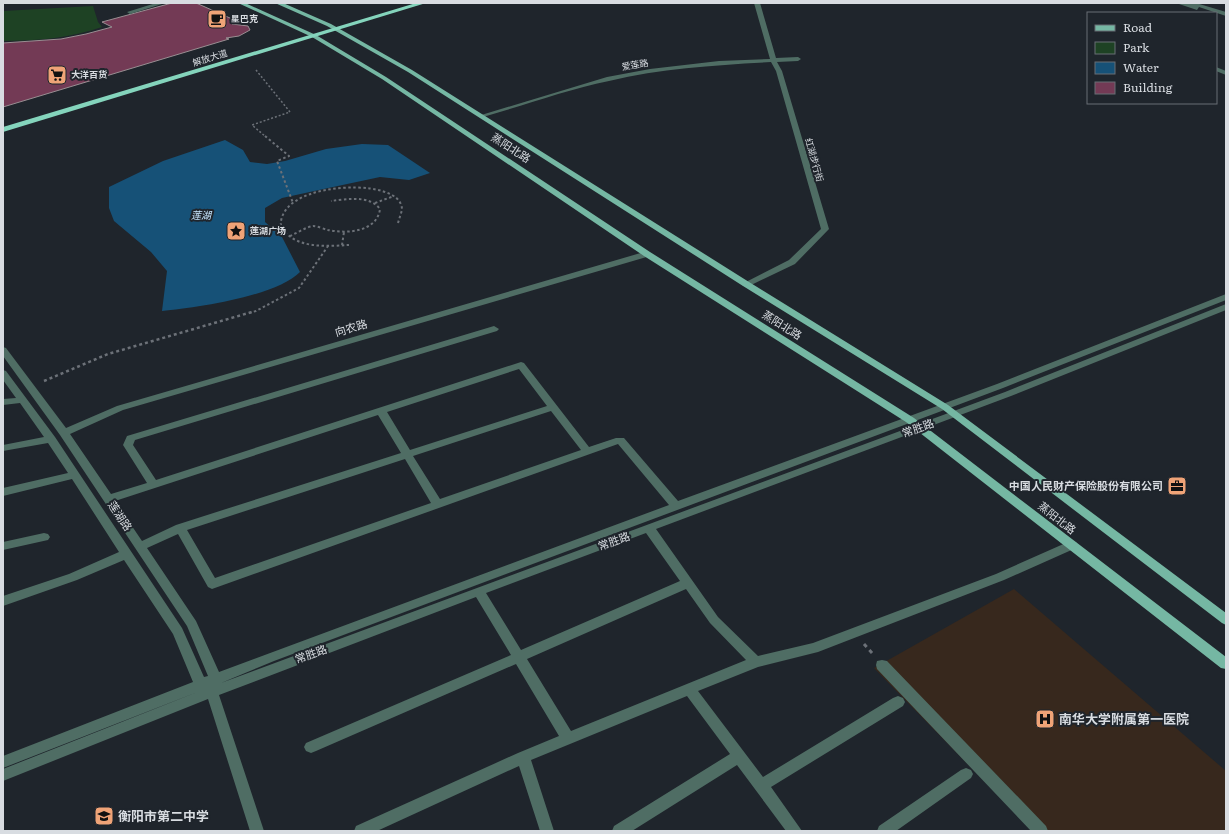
<svg xmlns="http://www.w3.org/2000/svg" width="1229" height="834" font-family="Literata,'Noto Sans SC',serif">
<rect width="100%" height="100%" fill="#1f252c"/>
<path fill="#37281d" d="M1014 589 1226 771V831H1033L874 668Z"/>
<path fill="#1e4224" d="M93 6 98 22 102 27C71 38 36 41 3 41V11Z"/>
<path fill="#165177" d="M225 140 243 150 250 162 267 164 285 161 326 149 362 144 388 145 430 173 409 180 380 177 319 190 282 198 265 208V222L282 237 300 272C277 296 196 308 162 311L167 271 151 252 114 221 109 208V187L163 161Z"/>
<path fill="#733a55" stroke="#998e92" d="M172 3H196L239 22 232 24 248 26 250 30 239 36 226 38 229 39 3 107V43L61 39 86 34 112 27 102 22Z"/>
<g fill="none" stroke-linecap="round" stroke-linejoin="round">
<path stroke="#6c7178" stroke-width="1.5" stroke-dasharray="2 2" stroke-linecap="butt" d="M256 70 290 112 252 125 266 137"/>
<path stroke="#6c7178" stroke-width="2" stroke-dasharray="2.5 2.5" stroke-linecap="butt" d="M265 136 289 156 277 161 293 203
M375 203 394 196
M290 236C297 233 306 227 313 226 317 226 324 229 328 230 347 234 377 232 380 209 370 195 346 199 331 201
M342 245 344 232
M349 245C329 246 300 249 285 232 282 229 280 225 281 221 287 187 357 183 382 191 392 194 402 199 402 210L398 223
M249 313 256 311 299 288 328 246"/>
<path stroke="#6c7178" stroke-width="2.5" stroke-dasharray="3 3" stroke-linecap="butt" d="M44 381 108 354 252 312"/>
<path stroke="#6c7178" stroke-width="3" stroke-dasharray="4 4" stroke-linecap="butt" d="M864 644 873 654"/>
<path fill="#4f6d64" fill-rule="evenodd" d="M156 3H165L130 14 127 12Z
M754 3H760L776 58 798 57 801 59 798 61 777 62 782 71 829 229 795 264 749 286H743L742 284 789 260 821 229 776 71 771 62C717 65 662 68 609 81 566 90 525 105 483 117L478 116 607 77 650 69 719 61 770 59Z
M1176 3 1190 4 1188 3H1196L1226 12V16L1199 7 1197 10Z
M1216 67 1226 71V75L1216 71Z
M644 252H647L651 254 650 256 123 410 70 434 111 494 147 483 123 445 127 436 494 326 499 329 497 331 135 440 133 445 156 480 521 362 524 363 589 447 616 438H624L678 501 997 384 1226 294V300L1003 388 274 661 221 683 1005 392 1226 304V310L1011 396 656 529 718 617 758 656 813 643 996 574 1068 542 1072 541 1076 542 1078 545 1076 548 1004 580 818 652 758 667 698 691 763 777 893 698 898 696 903 698 905 702 903 706 771 787 802 831H786L737 765 632 831H612L614 826 730 754 687 696 531 760 554 831H540L519 766 377 831H354L356 826 518 753 559 736 516 664 316 751 311 753 306 751 304 747 306 743 511 655 476 597 219 695 264 831H250L208 699 3 781V769L200 691 3 768V756L193 682 173 634 124 560 77 580 3 606V596L69 574 119 552 72 479 3 496V488L68 473 48 443 3 451V445L44 437 20 403 3 405V399L16 398 3 380V370L6 371 55 437 182 628 204 677 208 676 187 626 60 435 3 356V347L6 348 66 428 117 406ZM519 369 547 406 410 450 387 412ZM551 411 581 450 440 499 413 456ZM378 415 401 453 176 525 142 541 115 501ZM618 444 669 505 219 672 196 621 147 548 178 534 208 587 212 589ZM405 459 431 503 215 578 187 530ZM646 533 680 581 521 650 486 593ZM686 589 710 623 746 660 571 731 527 659Z
M44 533 48 534 50 537 48 540 3 550V542Z
M882 660 887 661 1046 826 1048 831H1031L877 669 876 665 877 661Z
M966 768 971 770 973 774 971 778 896 831H877L879 826 961 770Z"/>
<path fill="#75b7a3" fill-rule="evenodd" d="M238 3H245L316 35 386 77 650 252 914 418 1226 657V669L1221 668 906 422 644 256 382 79 312 37Z
M275 3H283L331 24 412 70 749 282 948 405 1226 613V625L1222 623 942 409 743 286 408 72 327 26Z"/>
<path fill="#84d4bc" fill-rule="evenodd" d="M416 3H426L3 132V127Z"/>
</g>
<defs>
<g id="cafe-square" transform="scale(1)"><rect x="-9" y="-9" width="18" height="18" rx="4" fill="#efa377" stroke="#1f252c"/><path d="M-5.5-4.5H6V0H3Q3 3.5 0 3.5H-2.5Q-5.5 3.5-5.5 0ZM3-3.2v2h1.7v-2ZM-6 4.5H4V6H-6Z" fill="#111"/></g>
<g id="supermarket-square" transform="scale(1)"><rect x="-9" y="-9" width="18" height="18" rx="4" fill="#efa377" stroke="#1f252c"/><path d="M-6-5.5h2.5l.6 2H6L4.5 2H-2.5L-4.4-4H-6ZM-1.5 3.2a1.3 1.3 0 1 0 .1 0ZM3 3.2a1.3 1.3 0 1 0 .1 0Z" fill="#111"/></g>
<g id="sight-square" transform="scale(1)"><rect x="-9" y="-9" width="18" height="18" rx="4" fill="#efa377" stroke="#1f252c"/><path d="M0-6L1.8-2.2L6-1.7L2.9 1.2L3.7 5.4L0 3.3L-3.7 5.4L-2.9 1.2L-6-1.7L-1.8-2.2Z" fill="#111"/></g>
<g id="office-square" transform="scale(1)"><rect x="-9" y="-9" width="18" height="18" rx="4" fill="#efa377" stroke="#1f252c"/><path d="M-6-3h4V-5.5h4V-3h4V5H-6ZM-1-4.5V-3h2v-1.5ZM-6 0V1H6V0Z" fill="#111"/></g>
<g id="hospital-square" transform="scale(1)"><rect x="-9" y="-9" width="18" height="18" rx="4" fill="#efa377" stroke="#1f252c"/><path d="M-5-5h3v3.5h4V-5h3V5h-3V1.5h-4V5h-3Z" fill="#111"/></g>
<g id="school-square" transform="scale(1)"><rect x="-9" y="-9" width="18" height="18" rx="4" fill="#efa377" stroke="#1f252c"/><path d="M0-5L7-2L0 1L-7-2ZM-4 1L0 2.5L4 1V4Q0 6-4 4Z" fill="#111"/></g>
</defs>
<g fill-rule="evenodd">
<use href="#cafe-square" x="217" y="19"/>
<use href="#supermarket-square" x="57" y="75"/>
<use href="#sight-square" x="236" y="231"/>
<use href="#office-square" x="1177" y="486"/>
<use href="#hospital-square" x="1045" y="719"/>
<use href="#school-square" x="104" y="816"/>
</g>
<g text-anchor="middle" stroke-width="4" stroke-linejoin="round" paint-order="stroke">
<g font-size="9" font-weight="bold" fill="#d8dce1" stroke="#1f252c" text-anchor="start">
<text x="231" y="22">星巴克</text>
<text x="71" y="78">大洋百货</text>
<text x="250" y="234">莲湖广场</text>
</g>
<g font-size="9" fill="#d8dce1" stroke="#1f252c">
<text transform="translate(210 58) rotate(-17)" y="3">解放大道</text>
<text transform="translate(635 65) rotate(-10)" y="3">爱莲路</text>
<text transform="translate(814 160) rotate(74)" y="3">红湖步行街</text>
</g>
<g font-size="10" font-style="italic" fill="#c8e7ff" stroke="#1f252c">
<text x="201" y="219">莲湖</text>
</g>
<g font-size="11" fill="#d8dce1" stroke="#1f252c">
<text transform="translate(511 148) rotate(33)" y="4">蒸阳北路</text>
<text transform="translate(782 325) rotate(32)" y="4">蒸阳北路</text>
<text transform="translate(351 328) rotate(-16)" y="4">向农路</text>
<text transform="translate(918 428) rotate(-20)" y="4">常胜路</text>
<text transform="translate(120 516) rotate(56)" y="4">莲湖路</text>
<text transform="translate(1057 518) rotate(38)" y="4">蒸阳北路</text>
<text transform="translate(614 541) rotate(-20)" y="4">常胜路</text>
<text transform="translate(311 654) rotate(-20)" y="4">常胜路</text>
</g>
<g font-size="11" font-weight="bold" fill="#d8dce1" stroke="#1f252c" text-anchor="end">
<text x="1163" y="490">中国人民财产保险股份有限公司</text>
</g>
<g font-size="13" font-weight="bold" fill="#d8dce1" stroke="#1f252c" text-anchor="start">
<text x="1059" y="724">南华大学附属第一医院</text>
<text x="118" y="821">衡阳市第二中学</text>
</g>
</g>
<rect width="1229" height="834" fill="none" stroke="#d8dce1" stroke-width="8"/>
<rect x="1087" y="12" width="130" height="92" fill="#1f252c" stroke="#696e74"/>
<rect x="1095" y="25" width="20" height="6" fill="#75b7a3" stroke="#696e74"/>
<text x="1123" y="32" font-size="12" fill="#d8dce1">Road</text>
<rect x="1095" y="42" width="20" height="12" fill="#1e4224" stroke="#696e74"/>
<text x="1123" y="52" font-size="12" fill="#d8dce1">Park</text>
<rect x="1095" y="62" width="20" height="12" fill="#165177" stroke="#696e74"/>
<text x="1123" y="72" font-size="12" fill="#d8dce1">Water</text>
<rect x="1095" y="82" width="20" height="12" fill="#733a55" stroke="#696e74"/>
<text x="1123" y="92" font-size="12" fill="#d8dce1">Building</text>
</svg>
